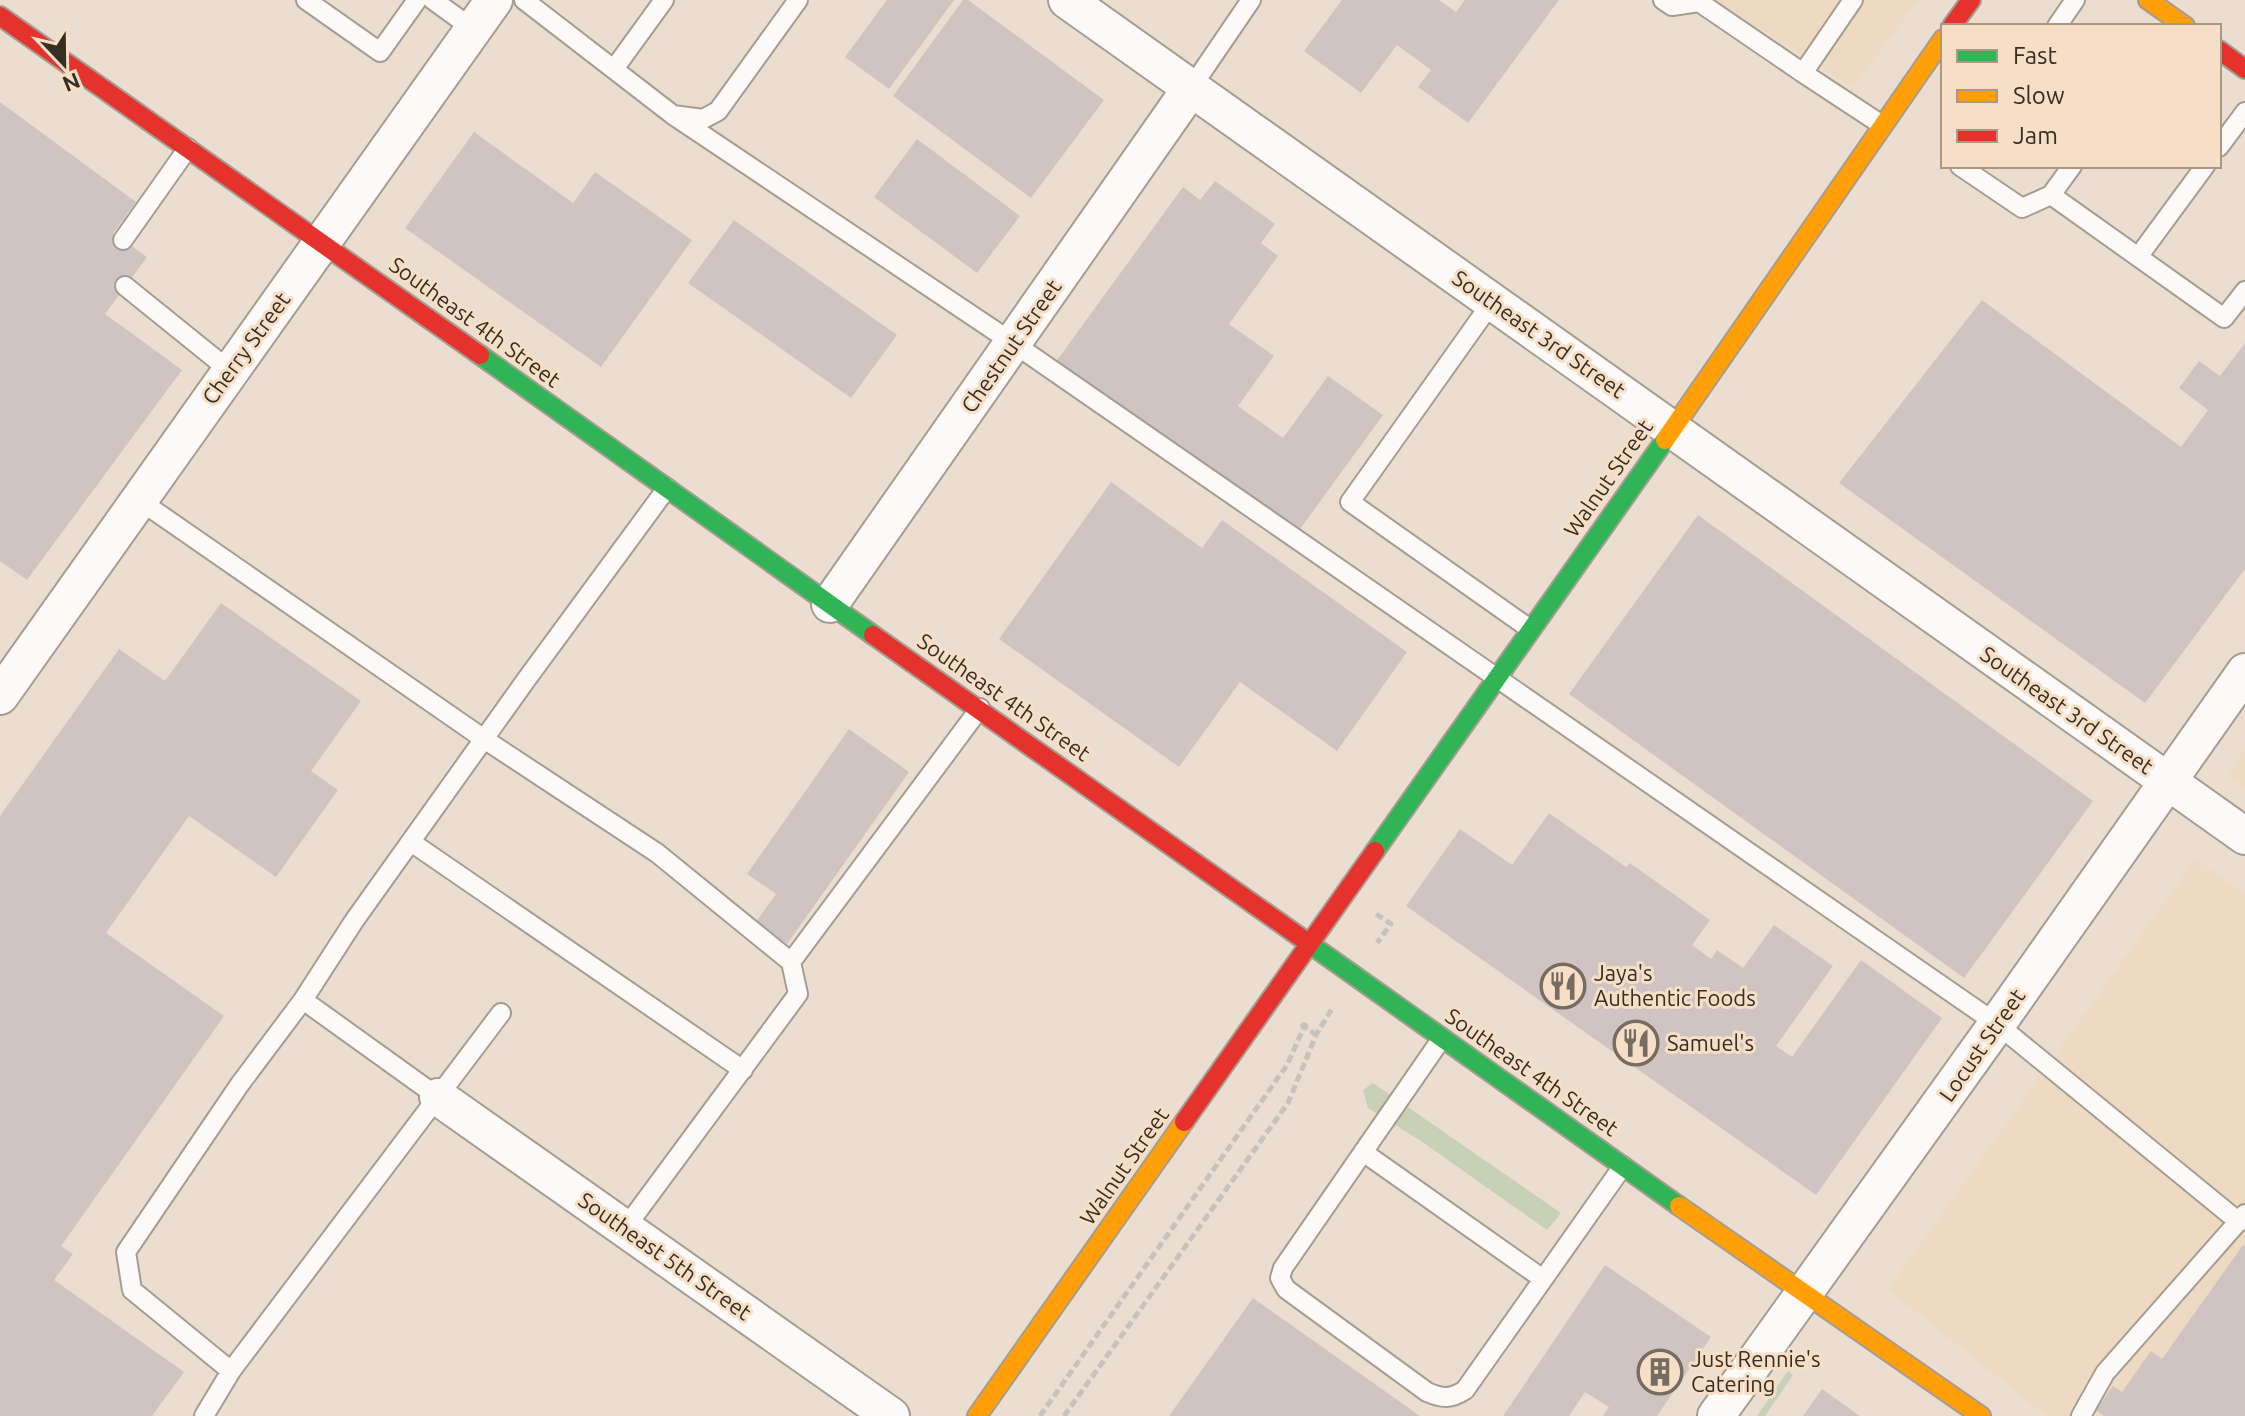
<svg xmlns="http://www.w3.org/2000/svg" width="2245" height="1416" font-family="Ubuntu,sans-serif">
<rect width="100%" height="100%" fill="#ebded1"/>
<path fill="#eed9c2" d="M1715 0H1918L1854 88Z
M2245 750V789L2227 776Z
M2195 859 2245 893V1416H2046L1888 1289Z"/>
<path fill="#c7d1b5" d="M1373 1083 1561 1213 1547 1230 1421 1141 1368 1108 1363 1090Z
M1788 1371 1793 1375 1765 1416H1757Z"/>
<path fill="#cfc4c1" d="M887 0H954L889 89 845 57Z
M963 0H968L1104 100 1031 198 893 96Z
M1342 0H1439L1456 12 1465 0H1559L1468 123 1418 87 1431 70 1397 45 1361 93 1304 51Z
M0 102 136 202 113 233 147 257 105 314 182 370 27 580 0 561Z
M474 132 573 203 595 172 692 240 601 367 405 228Z
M917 139 1020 216 977 273 874 197Z
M1215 181 1275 224 1261 243 1278 256 1229 324 1274 356 1238 406 1283 438 1328 376 1383 415 1295 536 1055 363 1183 187 1200 200Z
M734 220 897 335 851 398 688 283Z
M1982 300 2181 447 2208 410 2179 388 2199 361 2220 376 2245 343V569L2145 703 1839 483Z
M1111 482 1202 548 1222 520 1407 652 1337 751 1240 682 1179 767 999 639Z
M1698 515 2093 801 1964 978 1569 694Z
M221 603 361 701 311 771 338 790 276 877 189 816 106 933 224 1016 61 1246 73 1254 54 1280 184 1372 152 1416H0V816L119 649 165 681Z
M849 729 909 772 787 944 756 922 776 894 747 874Z
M1549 813 1626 867 1630 863 1710 920 1692 945 1711 959 1717 950 1743 968 1774 925 1833 966 1776 1046 1792 1057 1861 960 1942 1018 1816 1195 1406 906 1460 829 1512 865Z
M2243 1245 2245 1246V1416H2104L2096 1410 2113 1386 2122 1392 2151 1351 2162 1359Z
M1605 1265 1711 1337 1657 1416H1603L1609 1407 1585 1392 1569 1416H1503Z
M1253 1298 1420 1416H1169Z
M1822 1389 1860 1416H1803Z"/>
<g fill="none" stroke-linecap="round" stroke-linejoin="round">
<g stroke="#a69d92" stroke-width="22">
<path id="lane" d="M306 0 380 52 417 0
M433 0 473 29
M524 0 673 115 703 119 718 111 798 0
M1663 0 1672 6 1699 2 1803 73 1853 0
M2057 26 2075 0
M614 69 664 0
M1803 73 1882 125
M1191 88 1251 0
M673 115 1013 343 1997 1024 2239 1222
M2219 147 2245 112
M1960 166 2022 208 2051 195 2224 318 2245 291
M2051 195 2072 166
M123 240 188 148
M2138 257 2205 166
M125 286 229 370
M1492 302 1350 502 1530 629
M139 500 484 739 657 853 791 962 798 994 626 1227
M411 842 743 1070
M791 962 980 708
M303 1000 438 1097
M1442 1038 1283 1268 1280 1278 1286 1289 1427 1392C1443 1399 1451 1399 1465 1390L1623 1166
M1363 1152 1543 1279
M231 1371 501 1013
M204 1416 231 1371 132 1290 126 1252 240 1084 303 1000 354 921 526 680 667 488
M2081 1416 2105 1373 2245 1214"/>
</g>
<g stroke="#a69d92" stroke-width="40">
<path id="street" d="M1067 0 2245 836
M830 604 1191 88
M0 696 494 0
M438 1097 891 1416
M1716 1416 1997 1024 2245 672"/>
</g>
<g stroke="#a69d92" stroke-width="22">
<path id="fast" d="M480 355 873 635
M1375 851 1665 440
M1307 942 1679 1206"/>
</g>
<g stroke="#a69d92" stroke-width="22">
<path id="slow" d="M2148 0 2185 26
M1665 440 1943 39
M1679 1206 1981 1416
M977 1416 1184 1122"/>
</g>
<g stroke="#a69d92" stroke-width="22">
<path id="jam" d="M0 16 480 355
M1952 26 1971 0
M2219 50 2245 69
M873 635 1307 942
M1184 1122 1375 851"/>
</g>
<path stroke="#c6c2bd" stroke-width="5" stroke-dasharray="8 4" stroke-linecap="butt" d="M1376 914 1391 924 1377 943
M1301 1024 1316 1035
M1040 1416 1287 1065 1306 1023
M1064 1416 1288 1103 1316 1035 1333 1007"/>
<use href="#lane" stroke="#fcfaf8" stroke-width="18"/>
<use href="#street" stroke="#fcfaf8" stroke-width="36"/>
<use href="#fast" stroke="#30b455" stroke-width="18"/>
<use href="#slow" stroke="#ff9f0a" stroke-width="18"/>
<use href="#jam" stroke="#e5322d" stroke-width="18"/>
</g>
<defs>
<g id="restaurant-ring" transform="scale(2.3)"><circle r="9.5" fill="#f6dfc6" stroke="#766c61" stroke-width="1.5"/><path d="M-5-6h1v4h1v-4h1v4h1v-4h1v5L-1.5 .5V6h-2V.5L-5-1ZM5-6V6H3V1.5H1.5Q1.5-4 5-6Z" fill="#766c61"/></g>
<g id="building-ring" transform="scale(2.3)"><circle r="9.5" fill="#f6dfc6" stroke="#766c61" stroke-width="1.5"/><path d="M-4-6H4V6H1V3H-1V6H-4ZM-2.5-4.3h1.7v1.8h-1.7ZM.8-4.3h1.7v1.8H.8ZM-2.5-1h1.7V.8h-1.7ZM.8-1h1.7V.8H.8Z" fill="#766c61"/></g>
</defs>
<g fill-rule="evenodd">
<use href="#restaurant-ring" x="1563" y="986"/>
<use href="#restaurant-ring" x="1636" y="1043"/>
<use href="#building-ring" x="1660" y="1372"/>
</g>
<g text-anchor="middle" stroke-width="6" stroke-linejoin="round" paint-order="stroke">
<g font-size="22" fill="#372e24" stroke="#f6dfc6">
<text transform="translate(475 322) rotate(36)" y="8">Southeast 4th Street</text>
<text transform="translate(1539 334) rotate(35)" y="8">Southeast 3rd Street</text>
<text transform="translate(1011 346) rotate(-55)" y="8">Chestnut Street</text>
<text transform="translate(246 348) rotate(-54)" y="8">Cherry Street</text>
<text transform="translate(1608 478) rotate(-55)" y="8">Walnut Street</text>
<text transform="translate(1004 697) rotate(35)" y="8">Southeast 4th Street</text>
<text transform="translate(2067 710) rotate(35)" y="8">Southeast 3rd Street</text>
<text transform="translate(1982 1045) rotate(-55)" y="8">Locust Street</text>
<text transform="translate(1532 1072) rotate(35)" y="8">Southeast 4th Street</text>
<text transform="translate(1124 1166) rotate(-55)" y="8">Walnut Street</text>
<text transform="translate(665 1256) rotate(35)" y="8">Southeast 5th Street</text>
</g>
<g font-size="22" fill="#372e24" stroke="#f6dfc6" text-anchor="start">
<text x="1594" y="981">Jaya's<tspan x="1594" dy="25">Authentic Foods</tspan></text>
<text x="1667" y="1051">Samuel's</text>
<text x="1691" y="1367">Just Rennie's<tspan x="1691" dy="25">Catering</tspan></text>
</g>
</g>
<rect x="1941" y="24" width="280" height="144" fill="#f6dfc6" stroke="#aa9885" stroke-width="2"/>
<rect x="1957" y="50" width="40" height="12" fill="#30b455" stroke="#aa9885" stroke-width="2"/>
<text x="2013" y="64" font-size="24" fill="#372e24">Fast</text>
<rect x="1957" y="90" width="40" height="12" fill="#ff9f0a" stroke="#aa9885" stroke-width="2"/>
<text x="2013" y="104" font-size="24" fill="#372e24">Slow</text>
<rect x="1957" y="130" width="40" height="12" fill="#e5322d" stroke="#aa9885" stroke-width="2"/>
<text x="2013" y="144" font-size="24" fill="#372e24">Jam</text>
<g transform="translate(64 64) rotate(158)" stroke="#f6dfc6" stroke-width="6" paint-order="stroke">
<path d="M0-6L14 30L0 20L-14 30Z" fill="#372e24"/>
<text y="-12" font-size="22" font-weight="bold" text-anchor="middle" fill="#372e24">N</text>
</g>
</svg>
